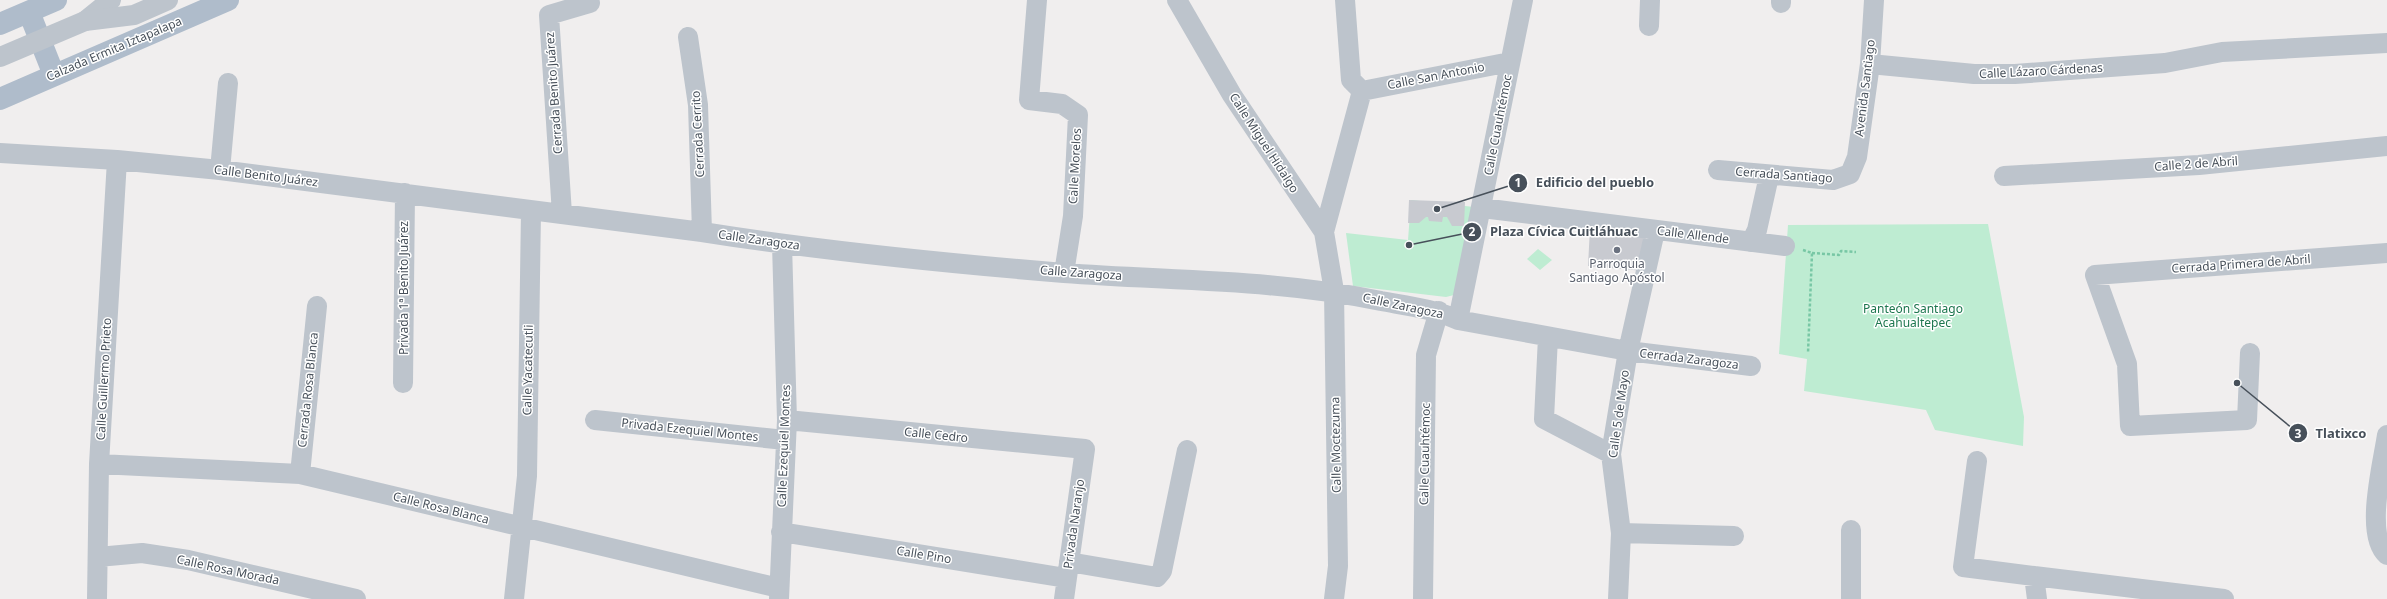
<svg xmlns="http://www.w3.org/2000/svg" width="2387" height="599" font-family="'Noto Sans',sans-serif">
<rect width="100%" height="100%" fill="#f0eeee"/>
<path fill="#beecd2" d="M1411 200 1474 207 1454 295 1446 297 1353 286 1346 233 1408 240Z
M1988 224 2024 417 2023 446 1935 430 1926 410 1804 391 1807 359 1779 354 1788 225Z
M1538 249 1552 260 1540 270 1527 259Z"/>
<path fill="#c8cad0" d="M1409 200 1465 202 1464 226H1452L1447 217H1443L1442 222 1429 221 1428 217H1426L1419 223H1408Z
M1590 228 1646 234 1644 271 1588 266Z"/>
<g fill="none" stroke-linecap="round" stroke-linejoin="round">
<path stroke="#78c7a5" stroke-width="2.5" stroke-dasharray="3 2" stroke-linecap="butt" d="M1803 250 1812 253 1808 353
M1812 253 1839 255 1841 251 1856 252"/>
<path stroke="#bdc4cc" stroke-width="20" d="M1037 0 1029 100 1062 104 1078 115 1073 216 1064 273
M1177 0 1232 95 1324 232 1334 291 1338 566 1334 599
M1781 3V0
M85 21 111 0
M1649 26 1650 0
M688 37 698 105 702 232
M1870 64 1974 74H2015L2165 63 2222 52 2387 43
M1362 91 1510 62
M0 153 117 160 220 170 702 232C822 251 943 263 1064 273 1170 281 1276 279 1381 301 1408 306 1434 309 1458 320L1628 351 1751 366
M220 170 228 83
M1718 170 1833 180 1850 174 1857 157 1870 64 1874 0
M2004 176 2199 165 2387 146
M1482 208 1785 246
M562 214 549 15 590 3
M1324 232 1362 91 1351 80 1345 0
M1751 242 1757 230 1769 176
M1458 320 1523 0
M1548 337 1544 419 1611 454
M2250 353 2247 420 2130 426 2127 364 2095 275 2387 253
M403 383 405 193
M595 420 785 440
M787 420 1085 449 1064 599
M2387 435C2383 463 2364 535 2387 555
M1977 461 1963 567 2034 576 2037 599
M99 464 300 474 779 588
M300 474 317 306
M781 532 1066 578
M1621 533 1734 536
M98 557 142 553 188 560 356 599
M1069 562 1157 577 1162 571 1187 450
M2034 576 2224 599
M97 599 99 464 117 160
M514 599 527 476 531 211
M779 599 787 420 782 244
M1423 599 1426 355 1439 311
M1618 599 1621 533 1611 454 1628 351 1655 231
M1851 599V530"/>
<path stroke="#afbccb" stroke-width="22" d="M29 12 54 75
M0 24 56 0
M0 99 228 0"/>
<path stroke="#bdc4cc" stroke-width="20" d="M0 57 85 21 134 15 168 0"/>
</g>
<circle fill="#6b7280" stroke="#fff" stroke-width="1.5" cx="1617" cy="250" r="4"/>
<g text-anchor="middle" stroke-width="3" stroke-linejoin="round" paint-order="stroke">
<g font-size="12" fill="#47505a" stroke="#fff">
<text transform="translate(114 49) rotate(-23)" y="4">Calzada Ermita Iztapalapa</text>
<text transform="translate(2041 71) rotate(-3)" y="4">Calle Lázaro Cárdenas</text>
<text transform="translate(1436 76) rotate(-11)" y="4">Calle San Antonio</text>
<text transform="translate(1865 88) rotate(-83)" y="4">Avenida Santiago</text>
<text transform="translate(554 93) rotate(-94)" y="4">Cerrada Benito Juárez</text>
<text transform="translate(1498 125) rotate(-79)" y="4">Calle Cuauhtémoc</text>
<text transform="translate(698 134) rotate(-93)" y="4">Cerrada Cerrito</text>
<text transform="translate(1264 143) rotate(57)" y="4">Calle Miguel Hidalgo</text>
<text transform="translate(2196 164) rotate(-4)" y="4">Calle 2 de Abril</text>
<text transform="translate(1075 166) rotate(-87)" y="4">Calle Morelos</text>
<text transform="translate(1784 175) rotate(4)" y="4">Cerrada Santiago</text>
<text transform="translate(266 176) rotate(7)" y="4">Calle Benito Juárez</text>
<text transform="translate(1693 235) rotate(7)" y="4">Calle Allende</text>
<text transform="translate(759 240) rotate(8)" y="4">Calle Zaragoza</text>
<text transform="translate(2241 264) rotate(-4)" y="4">Cerrada Primera de Abril</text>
<text transform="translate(1081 273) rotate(4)" y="4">Calle Zaragoza</text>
<text transform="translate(404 288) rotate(-90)" y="4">Privada 1ª Benito Juárez</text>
<text transform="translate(1403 306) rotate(12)" y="4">Calle Zaragoza</text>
<text transform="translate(1689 359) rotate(7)" y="4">Cerrada Zaragoza</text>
<text transform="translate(528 370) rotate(-89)" y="4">Calle Yacatecutli</text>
<text transform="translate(104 379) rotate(-87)" y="4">Calle Guillermo Prieto</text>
<text transform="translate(308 390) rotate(-84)" y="4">Cerrada Rosa Blanca</text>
<text transform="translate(1619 414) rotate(-82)" y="4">Calle 5 de Mayo</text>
<text transform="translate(690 430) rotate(6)" y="4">Privada Ezequiel Montes</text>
<text transform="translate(936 435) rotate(6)" y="4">Calle Cedro</text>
<text transform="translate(1336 445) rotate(-91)" y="4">Calle Moctezuma</text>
<text transform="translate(784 446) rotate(-88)" y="4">Calle Ezequiel Montes</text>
<text transform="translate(1425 454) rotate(-89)" y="4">Calle Cuauhtémoc</text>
<text transform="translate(441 508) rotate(14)" y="4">Calle Rosa Blanca</text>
<text transform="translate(1074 524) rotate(-82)" y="4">Privada Naranjo</text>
<text transform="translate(924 555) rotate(9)" y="4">Calle Pino</text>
<text transform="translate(228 570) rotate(12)" y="4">Calle Rosa Morada</text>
</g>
<g font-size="12" fill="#5b616d" stroke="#fff">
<text x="1617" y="268">Parroquia<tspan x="1617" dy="14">Santiago Apóstol</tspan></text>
</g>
<g font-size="12" fill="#1c764e" stroke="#fff">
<text x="1913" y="313">Panteón Santiago<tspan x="1913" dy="14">Acahualtepec</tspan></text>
</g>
</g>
<path fill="none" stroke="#47505a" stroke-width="1.5" d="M1437 209L1518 183M1409 245L1472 232M2237 383L2298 433"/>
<g fill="#47505a" stroke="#fff" stroke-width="1.5">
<circle cx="1437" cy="209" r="4"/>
<circle cx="1409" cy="245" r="4"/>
<circle cx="2237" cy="383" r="4"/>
<circle cx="1518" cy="183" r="10"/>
<circle cx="1472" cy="232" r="10"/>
<circle cx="2298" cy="433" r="10"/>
</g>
<g font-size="12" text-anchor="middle" font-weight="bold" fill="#fff">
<text x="1518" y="187">1</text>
<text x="1472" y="236">2</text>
<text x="2298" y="438">3</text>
</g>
<g font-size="13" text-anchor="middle" font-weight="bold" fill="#47505a" stroke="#fff" stroke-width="3" stroke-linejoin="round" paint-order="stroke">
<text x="1595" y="187">Edificio del pueblo</text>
<text x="1564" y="236">Plaza Cívica Cuitláhuac</text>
<text x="2341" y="438">Tlatixco</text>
</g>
</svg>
